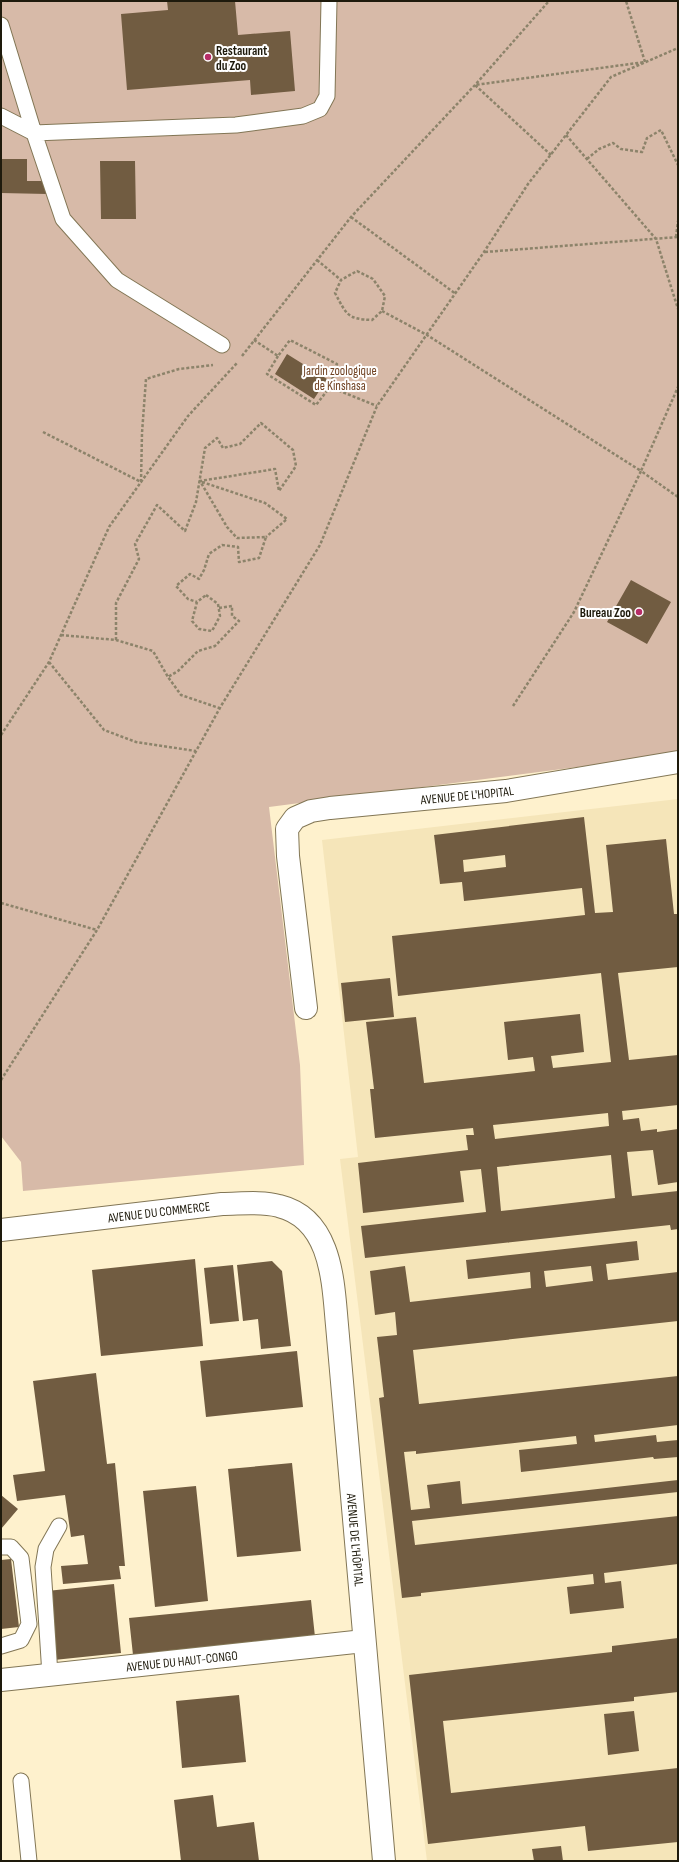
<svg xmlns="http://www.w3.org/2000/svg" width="679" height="1862" font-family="'Sofia Sans Condensed',sans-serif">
<rect width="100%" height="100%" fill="#fef1cd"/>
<path fill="#f5e5b9" d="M678 799V1861H427L340 1159 358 1157 322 840Z"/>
<path fill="#d7baa8" d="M1 1H678V754L269 807 300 1065 304 1165 23 1191 21 1162 1 1136Z"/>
<path fill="#715c41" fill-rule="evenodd" d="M167 1H235L238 35 290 31 295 91 251 95 250 80 127 90 121 14 168 10Z
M1 159H27V181H47V194L1 193Z
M100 161H135L136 219H101Z
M287 354 327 379 314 399 275 374Z
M631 580 671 602 647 644 607 622Z
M584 817 595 913 613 912 606 845 666 839 674 914H678V967L618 973 629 1060 678 1055V1105L622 1111 623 1120 639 1118 641 1131 657 1129V1132L678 1129V1182L658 1185 653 1150 627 1152 632 1196 678 1191V1229L671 1230 670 1225 365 1258 361 1226 486 1212 481 1169 460 1171 464 1202 363 1213 358 1163 468 1150 466 1135H474L473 1128 375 1138 370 1089H374L366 1022 416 1017 424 1083 535 1071 533 1057 508 1060 504 1022 580 1014 584 1052 551 1056 553 1068 611 1062 601 973 398 996 392 936 585 915 582 888 464 901 462 882 440 884 434 835ZM505 855 506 867 464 872 463 860ZM608 1113 609 1126 495 1139 493 1125ZM611 1155 615 1198 501 1211 497 1167Z
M390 978 394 1017 345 1022 341 983Z
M637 1241 639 1260 606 1264 608 1280 678 1272V1321L413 1350 419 1404 678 1376V1425L594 1435 595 1442 656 1435 657 1442 678 1440V1457L654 1459 653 1457 521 1472 519 1450 577 1444 576 1436 416 1454V1451L404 1452 411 1510 430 1508 427 1485 460 1481 462 1504 678 1480V1492L412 1521 415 1545 678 1516V1564L604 1573 605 1583 621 1581 624 1608 570 1614 567 1587 594 1584 593 1574 421 1593V1596L402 1598 379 1398 384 1397 377 1337 397 1335 395 1312 375 1315 370 1271 405 1266 410 1302 531 1288 530 1272 468 1279 466 1260ZM591 1266 593 1281 546 1287 544 1271Z
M195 1259 203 1346 101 1356 92 1270Z
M272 1261 282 1271 291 1346 261 1349 258 1319 243 1321 237 1265Z
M233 1265 239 1321 210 1324 204 1268Z
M297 1351 303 1407 206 1417 200 1361Z
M96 1373 107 1464 115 1463 125 1566H119L121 1579 63 1584 61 1566 88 1564 84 1535 71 1537 65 1495 17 1501 13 1475 45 1471 33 1381Z
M292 1463 301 1551 237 1557 228 1469Z
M196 1486 208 1601 155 1607 143 1491Z
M1 1495 18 1509 1 1529Z
M11 1559 19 1627 1 1629V1560Z
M114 1584 121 1653 54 1660 47 1591Z
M311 1600 315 1637 133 1655 129 1618Z
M678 1638V1692L634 1697V1701L443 1721 451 1793 678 1768V1842L588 1851 585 1826 428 1844 409 1675 612 1652V1646Z
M239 1695 246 1762 182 1768 176 1701Z
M634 1711 639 1751 608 1755 604 1714Z
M213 1795 217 1827 254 1822 259 1861H181L174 1800Z
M561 1846 563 1861H534L532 1849Z"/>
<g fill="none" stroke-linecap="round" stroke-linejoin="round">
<g stroke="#827655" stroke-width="17">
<path id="service" d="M1 25 34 133 63 219 117 280 222 345
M1 116 34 133 236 125 303 116 320 109 327 96 329 1
M1 1547H11L21 1558 29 1624 21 1640 1 1646
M50 1675 43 1567 46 1549 59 1526
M21 1781 29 1861"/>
</g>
<g stroke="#827655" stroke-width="24">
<g id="minor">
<path id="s1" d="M306 1008 288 856 287 829 295 818 311 811 330 808 506 791 678 762"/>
<path id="s2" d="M1 1230 222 1204C240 1204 261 1201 279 1206 332 1219 333 1282 337 1325L384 1861"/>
<path id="s3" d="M1 1680 364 1641"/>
</g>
</g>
<path stroke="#8c836a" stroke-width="2.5" stroke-dasharray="3 2" stroke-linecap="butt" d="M566 135 656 239 678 309
M551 155 475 85 645 62 626 1
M587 159 599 149 613 143 621 149 642 152 647 138 661 130 678 165
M351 217 456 294
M676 237 678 221
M485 252 678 237
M317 260 341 280
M357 271 373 279 385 296 382 311 372 320C347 319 347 315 335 293L341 280Z
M382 311 427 335 641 471 678 387
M254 340 278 356 290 340 337 364 330 387 377 406
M242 356 351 217 475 85 549 1
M278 356 267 374 316 405 330 387
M43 432 141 482 142 433 146 379 179 369 213 365
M202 482 265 503 287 519 266 537
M206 595 218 604 220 616 212 631 199 629 192 621 197 602Z
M219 608 232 606V616L239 621 215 646 198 651 178 671 168 677 181 695 219 708
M61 635 116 640 153 651 168 677
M116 640V603L139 559 135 544 157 505 185 531 196 502 205 448 217 438 223 448 240 444 261 423 293 450 296 466 279 491 275 469 200 481 227 527 237 538 266 537 259 558 239 562 238 547 222 545 209 554 204 570 199 579 190 574 176 586 188 599 197 602
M49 662 104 730 136 742 196 751
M513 706 574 612 641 471 678 497
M1 735 49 662 109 527 188 416 237 363
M1 903 97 930
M1 1080 97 930 221 706 320 545 377 406 484 252 528 184 611 77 678 48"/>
<use href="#service" stroke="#fff" stroke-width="15"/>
<use href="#minor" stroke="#fff" stroke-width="22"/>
</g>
<g fill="#b72d67" stroke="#fff" stroke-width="1.5">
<circle cx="208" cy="57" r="4"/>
<circle cx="639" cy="612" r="4"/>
</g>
<g text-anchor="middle" stroke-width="4" stroke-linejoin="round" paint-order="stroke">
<g font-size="13" font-weight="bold" fill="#1e1a0c" stroke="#fff" text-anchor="start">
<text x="216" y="55">Restaurant<tspan x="216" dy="15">du Zoo</tspan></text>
<text x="631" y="617" text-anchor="end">Bureau Zoo</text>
</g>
<g font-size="13" fill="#704222" stroke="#fff">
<text x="340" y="375">Jardin zoologique<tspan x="340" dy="15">de Kinshasa</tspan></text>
</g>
<g font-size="13" fill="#1e1a0c" stroke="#fff">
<text dy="5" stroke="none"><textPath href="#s1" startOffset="368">AVENUE DE L'HOPITAL</textPath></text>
<text dy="5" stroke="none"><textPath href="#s2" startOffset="159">AVENUE DU COMMERCE</textPath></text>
<text dy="5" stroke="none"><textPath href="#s2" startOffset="638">AVENUE DE L’HÔPITAL</textPath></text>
<text dy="5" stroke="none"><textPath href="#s3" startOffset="182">AVENUE DU HAUT-CONGO</textPath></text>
</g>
</g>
<rect width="679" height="1862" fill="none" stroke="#1e1a0c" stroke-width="4"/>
</svg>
